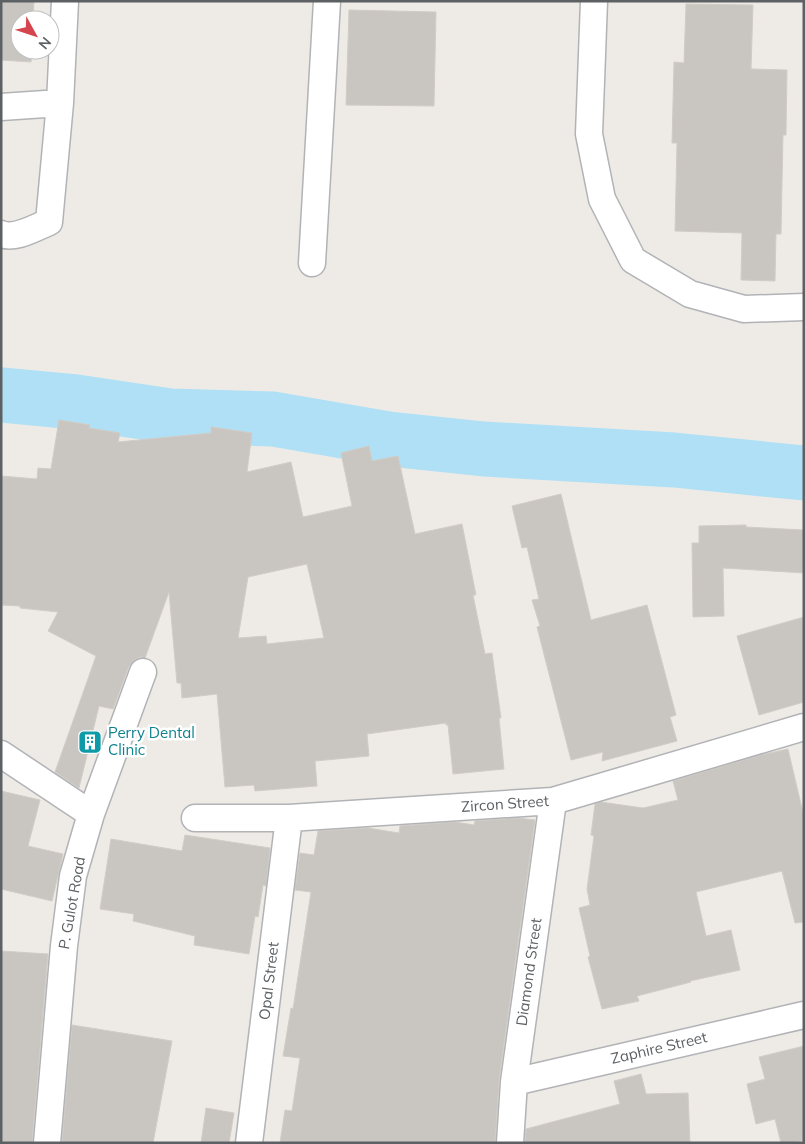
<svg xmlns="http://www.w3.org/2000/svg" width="805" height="1144" font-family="Mulish,sans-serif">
<rect width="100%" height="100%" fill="#eeebe6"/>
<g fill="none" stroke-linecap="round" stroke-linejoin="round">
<path stroke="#afe0f5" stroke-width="55" d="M1 395 76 402 170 416 273 419 389 439 484 449 674 460 804 473"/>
</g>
<path fill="#c9c6c2" stroke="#d2ccc5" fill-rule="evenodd" d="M1 1H34L33 20H20V50H32L31 62 1 60Z
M686 4 753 5 751 69 787 70 786 135H783L781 234H776L775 281 741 280 742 233 675 231 677 143H672L674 62 684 63Z
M349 10 436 12 434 106 346 105Z
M59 420 90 425 89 428 120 433 118 442 211 433V427L252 433 247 472 291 462 303 517 352 506 341 453 369 446 372 461 398 456 415 534 462 524 476 595H473L485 654 492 653 501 718H499L504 769 453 774 448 725H446V723L367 734 369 756 315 761 317 786 255 791 254 785 225 787 217 694 182 698 181 683H177L169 592 145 658 140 657 134 660 129 666 113 709 99 706 79 788 55 772 96 656 48 631 58 612 20 608V606L1 605V476L37 479 38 468 51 469ZM307 564 324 638 267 644 266 636 238 638 248 577Z
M561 494 591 620 647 605 676 715 670 717 677 741 602 761 603 752 571 760 537 627 540 626 532 600 539 599 527 547 522 548 512 506Z
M746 525V527L804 530V573L723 568 724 616 693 617 692 543H699V526Z
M804 617V702L759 715 737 636Z
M788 749 804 817V922L795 923 782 871 696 892 706 936 731 930 740 970 690 981 691 982 637 996 639 1001 602 1009 588 957 590 956 579 908 590 905 587 889 594 836 591 835 595 804 601 802 643 808 678 800 673 781 761 755Z
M1 791 40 800 28 846 63 854 52 901 1 889Z
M518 818 535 820 499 1080 495 1143H280L285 1110 292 1111 300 1058 283 1056 291 1008 293 1009 311 892 295 890 300 853 314 855 318 831 368 828 399 833 400 826 455 822 474 825 475 821Z
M185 835 270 848 266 886 263 885 258 917 255 916 249 954 194 945 195 936 133 921 134 914 100 909 111 839 182 851Z
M1 951 48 954 32 1143H1Z
M72 1025 172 1041 153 1143H62Z
M804 1046V1140L793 1143H781L775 1119 756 1124 747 1084 765 1079 759 1057Z
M641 1074 646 1094 688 1093 690 1143H525L526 1129 620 1104 614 1081Z
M206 1108 234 1113 229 1143H201Z"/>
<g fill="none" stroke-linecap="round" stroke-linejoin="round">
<g stroke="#b1b3b6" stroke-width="29">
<path id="street" d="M594 1 589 134 602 199 633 260 690 294 744 309 804 307
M1 107 60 103
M1 234C15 240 36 227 49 222L60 103 65 1
M312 263 327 1
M1 754 91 814
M195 818H289L553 801 804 727
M514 1082 804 1015
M47 1143 64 946 73 876 91 814 143 672
M249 1143 289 818
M510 1143 514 1082 553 801"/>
</g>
<use href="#street" stroke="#fff" stroke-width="26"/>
</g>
<defs>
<g id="building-square" transform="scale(1.25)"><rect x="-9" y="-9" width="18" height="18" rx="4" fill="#0f9aa8" stroke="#fff"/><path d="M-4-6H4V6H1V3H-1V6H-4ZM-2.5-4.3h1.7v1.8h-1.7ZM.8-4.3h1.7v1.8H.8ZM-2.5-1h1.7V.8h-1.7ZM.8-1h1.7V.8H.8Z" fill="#fff"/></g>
</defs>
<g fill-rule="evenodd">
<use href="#building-square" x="90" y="742"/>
</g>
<g text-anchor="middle" stroke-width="5" stroke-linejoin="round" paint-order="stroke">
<g font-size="15" fill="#0d838f" stroke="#fff" text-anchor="start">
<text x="108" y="738">Perry Dental<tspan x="108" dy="17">Clinic</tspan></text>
</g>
<g font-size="15" fill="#5d6164" stroke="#fff">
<text transform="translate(505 804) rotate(-4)" y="5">Zircon Street</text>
<text transform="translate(72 903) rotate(-80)" y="5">P. Gulot Road</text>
<text transform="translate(529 972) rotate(-82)" y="5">Diamond Street</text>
<text transform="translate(269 981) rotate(-83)" y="5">Opal Street</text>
<text transform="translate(659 1048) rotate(-13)" y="5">Zaphire Street</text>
</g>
</g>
<rect width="805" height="1144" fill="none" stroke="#5d6164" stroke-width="5"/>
<g transform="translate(35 35) rotate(130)"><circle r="24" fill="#ffffff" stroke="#bec0c1"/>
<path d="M0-4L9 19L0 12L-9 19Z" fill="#d5454e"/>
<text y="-8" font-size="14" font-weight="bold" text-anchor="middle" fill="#5d6164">N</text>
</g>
</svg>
